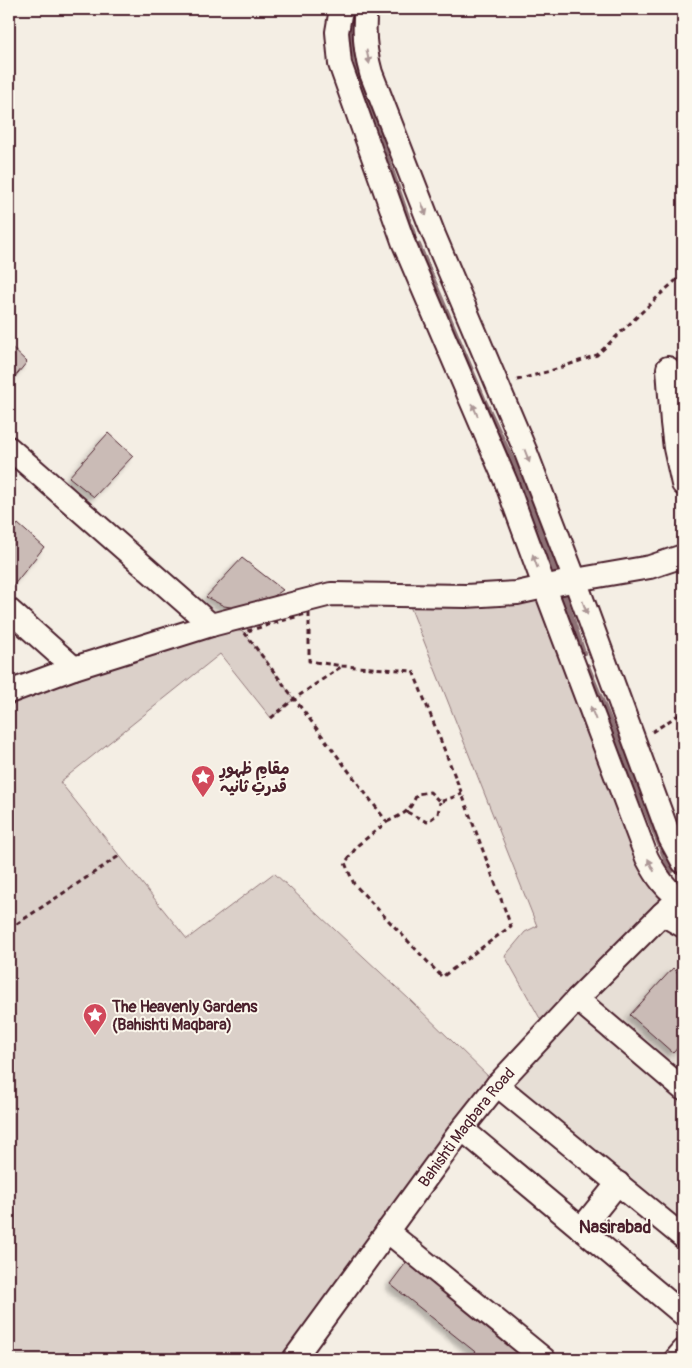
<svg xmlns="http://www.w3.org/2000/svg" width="692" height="1368" font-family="Pangolin,'Playpen Sans Arabic',sans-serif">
<defs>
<filter id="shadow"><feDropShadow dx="-4.5" dy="4.5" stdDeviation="2.5" flood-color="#0004"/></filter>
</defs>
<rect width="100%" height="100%" fill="#f4eee4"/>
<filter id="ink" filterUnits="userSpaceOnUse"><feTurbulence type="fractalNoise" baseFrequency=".02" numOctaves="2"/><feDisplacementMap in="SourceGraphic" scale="10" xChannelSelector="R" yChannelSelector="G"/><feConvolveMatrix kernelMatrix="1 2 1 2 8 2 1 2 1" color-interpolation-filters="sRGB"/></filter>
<g filter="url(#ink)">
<path fill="#e7dfd6" d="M662 914 683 926V1237L497 1085Z"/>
<path fill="#dbd0c9" stroke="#92787a" d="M545 588 669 891 547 1031 505 956 525 932 537 926 406 596Z
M211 625 244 632 294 699 271 718 220 654 60 782 187 939 274 873 410 1000 497 1085 294 1359H9V701Z"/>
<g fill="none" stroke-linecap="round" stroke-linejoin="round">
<path stroke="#8d7174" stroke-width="6" d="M353 9 351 25 353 49 364 92 413 234
M418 245 484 401 516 469 556 572
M564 595 583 653
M587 666 671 871"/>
</g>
<path fill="#cabbb6" stroke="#4a1f2b" filter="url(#shadow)" d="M9 345 27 362 9 384Z
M108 433 133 456 94 497 69 477Z
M18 524 44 547 13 586 9 582V535Z
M242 558 283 590 265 602 237 608 224 606 206 597Z
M673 968 683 978V1042L673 1053 630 1015Z
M408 1260 531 1359H484L390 1284Z"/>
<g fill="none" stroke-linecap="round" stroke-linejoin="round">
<g stroke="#4a1f2b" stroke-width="26">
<g id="minor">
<path d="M341 9 337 32 340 64 404 244 506 482 545 588 647 858C656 875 666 891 683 900"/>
<path d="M366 9C363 31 365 52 371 73L434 235 525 450 575 580 670 838 683 862"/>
<path d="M668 368 672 423 675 448 683 484"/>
<path d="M9 448 211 625"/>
<path d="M9 610 74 668"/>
<path d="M9 692 74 668 211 625 331 594 466 596 517 593 575 580 650 567 683 556"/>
<path d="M662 914 683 926"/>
<path d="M577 999 683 1089"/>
<path d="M497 1085 683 1237"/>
<path d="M462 1129 683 1314"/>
<path d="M581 1229 618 1183"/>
<path d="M387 1231 544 1359"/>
<path id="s1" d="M294 1359 462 1129 497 1085 577 999 662 914 683 895"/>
<path d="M676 1359 683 1351"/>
</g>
</g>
<path stroke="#4a1f2b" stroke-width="3" stroke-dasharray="5 4" stroke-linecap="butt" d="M517 380 550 371 597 355 666 289 683 274
M309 613V661L342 666 413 671 462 794 511 926 442 977 354 884 345 863 358 845 387 822 244 632Z
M271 718 294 699 342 666
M652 732 683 712
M407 812 427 822 438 814 440 802
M387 822C406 812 408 814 417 794L430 792 440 802 462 794
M9 929 119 856"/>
<use href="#minor" stroke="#fbf7ec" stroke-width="22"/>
<path stroke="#4a1f2b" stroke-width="3" stroke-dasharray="5 4" stroke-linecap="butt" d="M414 235 417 243"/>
</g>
<defs><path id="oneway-solid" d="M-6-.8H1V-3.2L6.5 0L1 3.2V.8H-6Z" transform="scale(1.25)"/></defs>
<g fill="#ab9695">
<use href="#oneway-solid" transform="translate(368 57) rotate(78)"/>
<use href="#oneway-solid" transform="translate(424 209) rotate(69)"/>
<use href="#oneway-solid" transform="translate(475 410) rotate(-113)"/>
<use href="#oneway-solid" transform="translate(527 456) rotate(69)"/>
<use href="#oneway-solid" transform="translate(535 561) rotate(-110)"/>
<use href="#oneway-solid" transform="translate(585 608) rotate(70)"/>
<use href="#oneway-solid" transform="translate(593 713) rotate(-111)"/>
<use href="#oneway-solid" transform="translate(651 865) rotate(-116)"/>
</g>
</g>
<defs>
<g id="sight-pin" transform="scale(1.25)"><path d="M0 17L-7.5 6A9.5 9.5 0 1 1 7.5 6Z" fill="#d1495b" stroke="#fbf7ec"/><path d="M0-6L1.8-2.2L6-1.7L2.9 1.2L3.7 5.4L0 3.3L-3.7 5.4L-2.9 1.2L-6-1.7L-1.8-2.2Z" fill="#fff"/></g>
</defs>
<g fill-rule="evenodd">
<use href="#sight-pin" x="203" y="777"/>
<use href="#sight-pin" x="95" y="1015"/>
</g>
<g text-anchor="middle" stroke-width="4" stroke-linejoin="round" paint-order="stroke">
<g font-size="16" font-weight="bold" fill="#4a1f2b" stroke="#fbf7ec" text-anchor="start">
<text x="220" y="774">مقامِ ظہورِ<tspan x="220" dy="18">قدرتِ ثانیہ</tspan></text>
<text x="112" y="1012">The Heavenly Gardens<tspan x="112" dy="18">(Bahishti Maqbara)</tspan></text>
</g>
<g font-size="16" fill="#4a1f2b" stroke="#fbf7ec">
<text dy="6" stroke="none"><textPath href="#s1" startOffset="289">Bahishti Maqbara Road</textPath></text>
</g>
<g font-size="18" font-weight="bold" fill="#4a1f2b" stroke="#fbf7ec">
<text x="615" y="1233">Nasirabad</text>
</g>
</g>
<rect width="692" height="1368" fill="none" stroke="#fbf7ec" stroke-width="30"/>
<rect x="15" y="15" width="662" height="1338" fill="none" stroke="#4a1f2b" stroke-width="2" filter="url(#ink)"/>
</svg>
